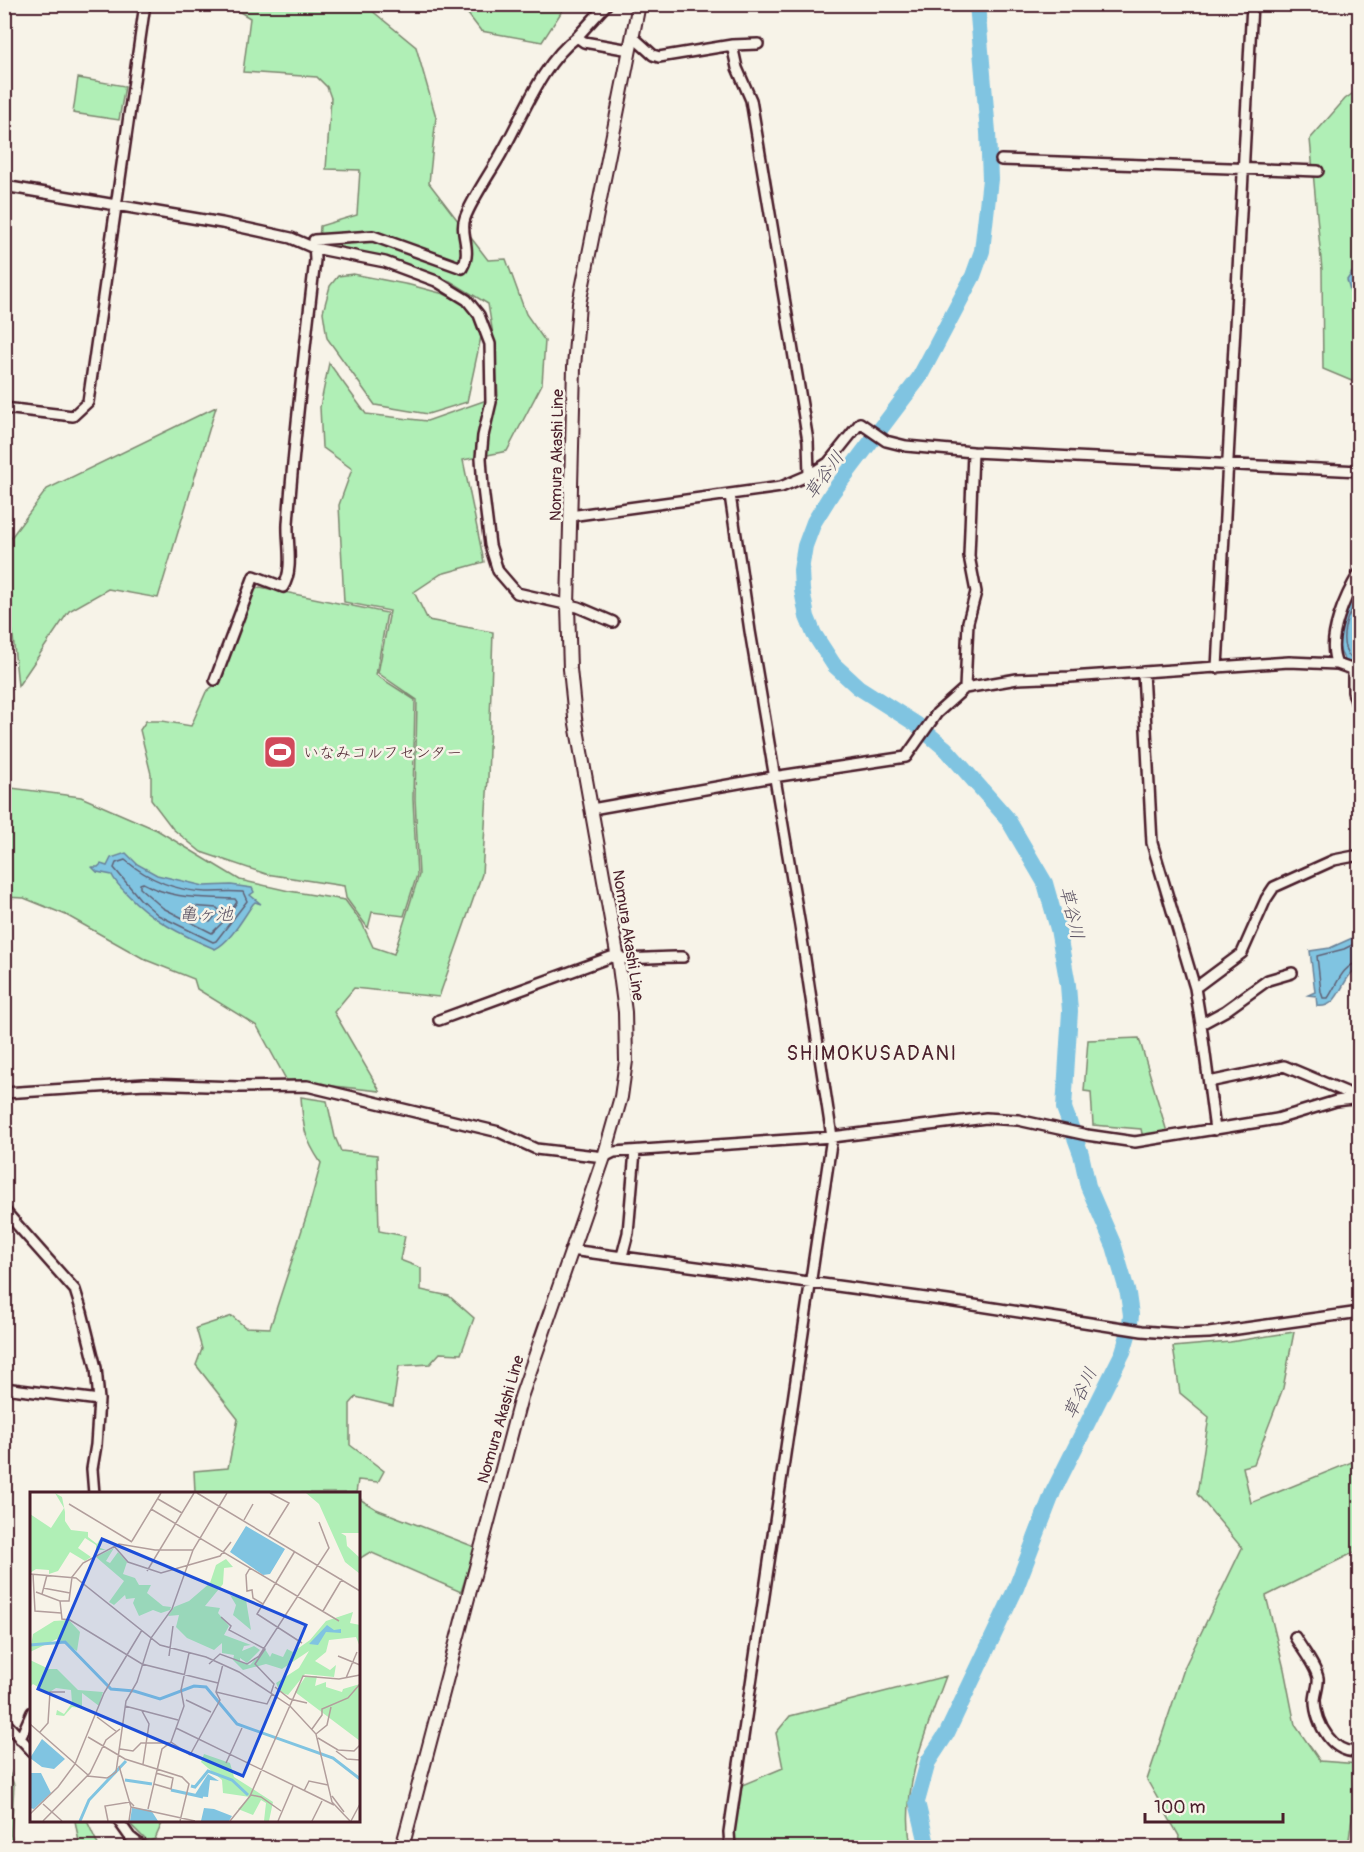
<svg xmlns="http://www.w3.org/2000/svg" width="1364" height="1852" font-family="Pangolin,'Klee One',sans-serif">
<rect width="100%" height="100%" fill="#f7f3e8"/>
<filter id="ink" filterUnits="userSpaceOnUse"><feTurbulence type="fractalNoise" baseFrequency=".0167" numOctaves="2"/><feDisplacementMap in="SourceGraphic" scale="12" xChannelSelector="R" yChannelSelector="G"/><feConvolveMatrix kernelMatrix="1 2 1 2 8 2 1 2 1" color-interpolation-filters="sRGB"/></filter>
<g filter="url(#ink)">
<path fill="#b0efb6" stroke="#7d8770" stroke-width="1.5" d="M228 5H365L416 47 436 117 429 183 488 260 506 259 526 314 545 341 542 384 507 451 463 460 484 562 441 574 414 592 428 620 493 632 488 778 482 874 439 997 354 988 334 1012 380 1091 287 1081 257 1026 197 989 194 979 146 960 66 915 24 898 4 897V787L81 797 157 830 240 880 289 891 345 900 362 923 373 947 394 954 419 875 415 799 417 700 378 673 390 611 344 602 339 505 352 469 322 447 320 407 329 363 366 414 427 421 498 396 495 347 488 304 450 281 364 253 319 243 320 226 357 215 360 170 326 169 331 98 327 87 317 77 243 72 250 18Z
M461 5H566L542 42 481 31Z
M78 78 125 86 119 120 73 113Z
M1359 89 1360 383 1359 384 1323 369 1322 270 1310 139 1345 99Z
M353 274 410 285 444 294 463 303 472 313 481 337 467 402 428 414 375 405 327 338 323 312 330 286 338 276Z
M216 407 158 598 108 589 69 611 18 686 4 547 47 489Z
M260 587 387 613 376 675 415 700 413 799 417 875 404 916 372 912 368 928 346 898 344 886 266 874 201 852 173 829 151 800V774L140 730 146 721H162L191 726 206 692 219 681 252 591Z
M1139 1038 1167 1132 1143 1138 1141 1129 1093 1125 1091 1092 1084 1091 1088 1040Z
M301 1097 327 1101 335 1137 341 1151 377 1155 379 1231 405 1236 400 1260 421 1268V1290L449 1296 474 1318 461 1354 440 1353 430 1364 399 1366 393 1406 356 1397 350 1404V1445L384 1471 378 1482 358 1480 356 1493H195L194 1471 228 1468 238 1419 196 1365 202 1349 196 1328 232 1316 245 1327 270 1328 308 1211 321 1163C304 1138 303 1127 301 1097Z
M1294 1332 1283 1388 1254 1464 1243 1467 1251 1503 1359 1459V1550L1266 1596 1284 1669 1295 1725 1320 1761 1359 1764 1348 1847H1178L1179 1836 1147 1780 1185 1666 1242 1548 1197 1494 1209 1417 1180 1393 1173 1347 1230 1342Z
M358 1498 376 1509 475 1547 461 1592 370 1552 359 1559Z
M946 1676C926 1731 900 1788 911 1847L732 1848 742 1785 783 1768 776 1733 790 1716Z
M5 1761 14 1785 11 1835 15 1847H5L7 1789 5 1783Z
M75 1821H87L99 1847H80Z
M127 1821H163L155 1839 148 1842Z"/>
<path fill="#80c4e1" stroke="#6a8298" stroke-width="1.5" d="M1353 271 1359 273V342L1355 339 1351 295 1347 280Z
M1359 595V664H1348C1330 644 1340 618 1352 598Z
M126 853 137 864 157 875 204 886 231 885 252 888 254 892 250 895 261 904 255 902 253 904C243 918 231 941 215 949 182 935 151 920 127 894 121 888 115 882 112 875L97 872 92 867H98L101 864 107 866 111 858Z
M1359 935V967C1340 977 1341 1009 1317 1006L1316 996 1308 995 1315 992 1310 951 1330 948Z"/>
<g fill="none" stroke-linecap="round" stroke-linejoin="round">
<path stroke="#606174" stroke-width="1.5" d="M1360 601C1345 612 1338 643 1350 657L1360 659
M125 860C148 879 175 891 206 892 218 892 230 891 243 892L247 901 216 941 213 942 158 915 140 899 114 868 116 863Z
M143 883C173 900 202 897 235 899L237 902 223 922 212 933 163 908 140 888V884Z
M190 906 217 908 220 911 210 922 187 911V908Z
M1360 941 1344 949 1317 956 1321 992 1323 998H1328C1337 985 1342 965 1360 962"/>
<path stroke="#80c4e1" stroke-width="16" d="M928 1848 917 1802 928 1762 947 1733 1016 1588 1053 1492 1123 1352 1129 1332 1131 1315 1128 1294 1114 1246 1088 1186 1081 1154 1064 1108 1070 1011 1068 985 1058 929 1045 883 1007 818 946 749 916 724 858 687 834 665 814 634 807 617 802 590 801 570 805 546 814 522 832 493 919 378 973 276 982 251 990 179 988 132 977 4"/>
<g stroke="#4a1f2b" stroke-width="14">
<path id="minor" d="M577 37 607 4
M732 45 758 44
M1001 160 1318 171
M4 186 222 223 291 238 314 248 385 262 436 281 467 300 479 315 490 344 491 402 483 436 481 458 483 488 490 545 498 571 517 593 578 607 613 622
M4 408 73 416 88 402 145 4
M809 475 828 463 860 423 886 441 906 446 973 452 1360 471
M570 516 781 487 809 475 808 441 751 100 737 68 732 45 659 57 653 55 632 36
M1337 664C1325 640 1346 594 1360 572
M1217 668 1252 4
M1353 671V692L1360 714
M1143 672 1152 843 1195 988 1201 1024 1215 1130
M215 680 254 576 283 587C294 570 287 543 288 524 294 436 305 348 315 260L314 240 373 236 462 268C473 250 459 234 465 218 472 199 491 172 501 154 523 116 541 64 577 37L584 42 630 50
M965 688 968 622 976 592 969 556 973 452
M592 809 773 777 906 757 937 713 965 688 1017 679 1070 677 1289 662 1337 664 1360 672
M1195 988 1242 953 1266 899 1274 887 1334 860 1360 855
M439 1020 611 957C635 961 659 956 683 957
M1201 1024 1225 1011 1268 980 1292 973
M1209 1082 1284 1066 1346 1092 1355 1098
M4 1093 145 1084 238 1087 307 1086 499 1132 536 1149 604 1157 614 1152 832 1137 986 1118 1018 1120 1087 1135 1135 1142 1277 1119 1336 1101 1360 1098
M4 1210 75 1290 82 1312 96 1368 99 1400 96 1445 92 1469 94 1494
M571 1250 948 1301 1142 1331 1182 1334 1209 1333 1360 1312
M622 1256 628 1233 635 1151
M4 1388 99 1400
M1295 1637C1301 1648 1316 1666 1318 1678 1319 1685 1315 1694 1315 1701 1315 1723 1334 1757 1360 1751
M4 1721 32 1751
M20 1739 32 1712
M118 1820 130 1837 144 1848
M730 1848 729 1832 832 1137 800 926 750 631 730 495"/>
</g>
<g stroke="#4a1f2b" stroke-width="16">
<path id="major" d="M402 1848 521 1397 604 1157 621 1097 626 1061 625 1012 618 959 575 718 570 669 568 606 574 367 579 304 639 4"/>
</g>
<use href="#minor" stroke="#f7f3e8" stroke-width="9"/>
<use href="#major" stroke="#f7f3e8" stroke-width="12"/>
</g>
</g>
<defs>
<g id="stadium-square" transform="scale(1.725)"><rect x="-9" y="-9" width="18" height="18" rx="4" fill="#d1495b" stroke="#f7f3e8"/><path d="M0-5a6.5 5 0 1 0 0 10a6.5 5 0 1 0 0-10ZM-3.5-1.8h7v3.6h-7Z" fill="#fff"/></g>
</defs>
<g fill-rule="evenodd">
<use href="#stadium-square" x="280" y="752"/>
</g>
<g text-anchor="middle" stroke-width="5" stroke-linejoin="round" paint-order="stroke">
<g font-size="16" fill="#4a1f2b" stroke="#f7f3e8">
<text transform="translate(556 455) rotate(-89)" y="6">Nomura Akashi Line</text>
<text transform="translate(629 935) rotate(81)" y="6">Nomura Akashi Line</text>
<text transform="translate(500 1419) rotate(-74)" y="6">Nomura Akashi Line</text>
</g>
<g font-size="16" fill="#4a1f2b" stroke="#f7f3e8" text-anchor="start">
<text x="303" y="758">いなみコルフセンター</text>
</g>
<g font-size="18" font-style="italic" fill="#5a5162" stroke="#f7f3e8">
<text transform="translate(824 475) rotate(-54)" y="6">草谷川</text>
<text transform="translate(1072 913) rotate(77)" y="6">草谷川</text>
<text x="206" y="920">亀ヶ池</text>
<text transform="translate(1080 1393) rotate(-64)" y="6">草谷川</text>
</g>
<g font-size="20" letter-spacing="1.5" fill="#4a1f2b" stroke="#f7f3e8">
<text x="872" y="1060">SHIMOKUSADANI</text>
</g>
</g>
<g transform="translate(30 1492)">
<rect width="330" height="330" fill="#f7f3e8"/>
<path d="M25 1 32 5 35 20V29L41 38 58 40V45L67 52 70 47 85 52 71 49 68 55 76 58H66V53L55 46 48 56 61 65 55 69 40 60 28 79 19 82V78L6 77 0 81V22L21 36 34 16ZM276 1H330V41H311L316 44 317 54 330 66V82L315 70 289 12ZM84 56 76 69 80 71 88 60 97 70 93 82 105 86 109 93H121L117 101 133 114 141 115 140 118 131 121 123 118 109 124 103 111 105 106 96 107 95 103 84 113 79 110 94 89 66 65ZM196 67 203 75 194 76 193 92 175 114 190 116 188 121 199 134 194 143 221 153 214 154 212 159 224 154 230 158 217 171 210 166V170L220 173 235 157 240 165 242 161 253 165 257 157 263 160 280 148 296 129 323 120 320 131 330 133V155L326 145 299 148 296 160 285 169 300 178 306 173 304 185 275 182 258 203 250 200 246 191 269 176 279 159 252 177 236 172 213 178 203 168 204 163 192 161V151L184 158 157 146 146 135 149 123 138 124 144 115 159 109 180 91 186 73ZM200 103 216 108 221 138 203 123 206 113ZM39 128 50 140 47 159 27 147 0 160 3 142 24 129ZM0 168 19 177H27L48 198 73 200 69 214 52 201V216L42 215 34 224 26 223 27 218 34 222 42 211 41 198 26 196 18 201 3 192 0 195ZM276 184H287L285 194 296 190V195L312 200 313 197 330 192V249L265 200ZM174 262 200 271 204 285 243 310 239 329H234L236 311 231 308 223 323 208 317 220 305 193 301 192 288 171 270Z" fill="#b0efb6"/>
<path d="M216 34 255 57 240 82 233 83 200 60ZM297 133 304 138 311 137V141L296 140 288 153 279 152ZM12 247 35 267 24 277 12 275 0 266ZM0 281H11L21 301 4 317 0 316ZM178 282 189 289 180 288 178 305 164 304ZM102 316 121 318 128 329H100ZM174 316 184 317 202 324 199 329H171Z" fill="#80c4e1"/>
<path fill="none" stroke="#80c4e1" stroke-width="3" d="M0 153 35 150 81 197 104 199 130 207 164 194 176 195 207 232 303 266 330 287M95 288 122 292M161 294 165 295 178 279 202 288 218 303M141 298 173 305M50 329 59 308 96 269"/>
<path fill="none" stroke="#b29e9c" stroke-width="1.5" d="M167 1 330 99M128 7 152 21M39 12 102 50M121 17 309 129M214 28 223 12M239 43 259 11 240 1M102 49 131 1M84 54 98 70 131 81 190 64 201 50M265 59 227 122 272 151M220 76 216 83 217 99 222 98 223 106 233 112M117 79 164 1M0 82 46 86 130 153 176 165 209 180 260 214 286 242 302 310 320 329M3 82 5 119 31 121M13 96 40 101M6 100 30 109 32 127 40 128 112 172 188 191M12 102 17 83M30 109H39L42 85 53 71 89 52 125 58H163M293 119 312 87M191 125 201 134 199 138 235 157 225 172 244 192 241 201M139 164 143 134M308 164 330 173M179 172 190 162 217 172 229 164 299 56 289 30M193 172 186 200 237 212 242 202M316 186 327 160M245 195 260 207 277 211M156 208 181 220M95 214 148 228M112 219 119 232 113 272M67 225 87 240M0 232 58 283M146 236 304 313M282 237 292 223V217L318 206 330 192M10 240 18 231 20 200H35M286 242 297 233 301 215M58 245 95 267 152 285 159 292 150 329M288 246 308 258 324 259 330 253M141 250 160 263 190 208 186 200M90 257 103 259 111 251H139M306 259 317 267 330 268M196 271 212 236M89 274 101 315 99 329M57 284 77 286 86 280 96 209 107 190 121 146 142 117 163 58 197 1M124 292 141 297 143 286 126 281M274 299 279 289 298 293M221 303 231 305 251 319M302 304 314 320M13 312 32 329M101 315 165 329M118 317 132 257 141 250 154 214 151 198 159 161M0 322 28 295 45 272 74 201 112 138M13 329 60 281 76 248 90 237M78 329 75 314 100 310 104 314M200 329 220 304 273 184 309 187 330 183M248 329 263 294M282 329 292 309M321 329 330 312"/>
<path fill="#1d4ed8" fill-opacity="0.15" stroke="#1d4ed8" stroke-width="3" d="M72 47 276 133 213 284 8 197Z"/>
<rect width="330" height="330" fill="none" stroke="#4a1f2b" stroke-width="3"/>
</g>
<rect width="1364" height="1852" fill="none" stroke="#f7f3e8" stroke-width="24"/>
<rect x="12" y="12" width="1340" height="1828" fill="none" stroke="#4a1f2b" stroke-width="2" filter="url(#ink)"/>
<path d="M1145 1813v9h138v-9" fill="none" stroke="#4a1f2b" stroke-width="3"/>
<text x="1154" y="1813" font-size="18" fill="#4a1f2b" stroke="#f7f3e8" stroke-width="4.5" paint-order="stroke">100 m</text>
</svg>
